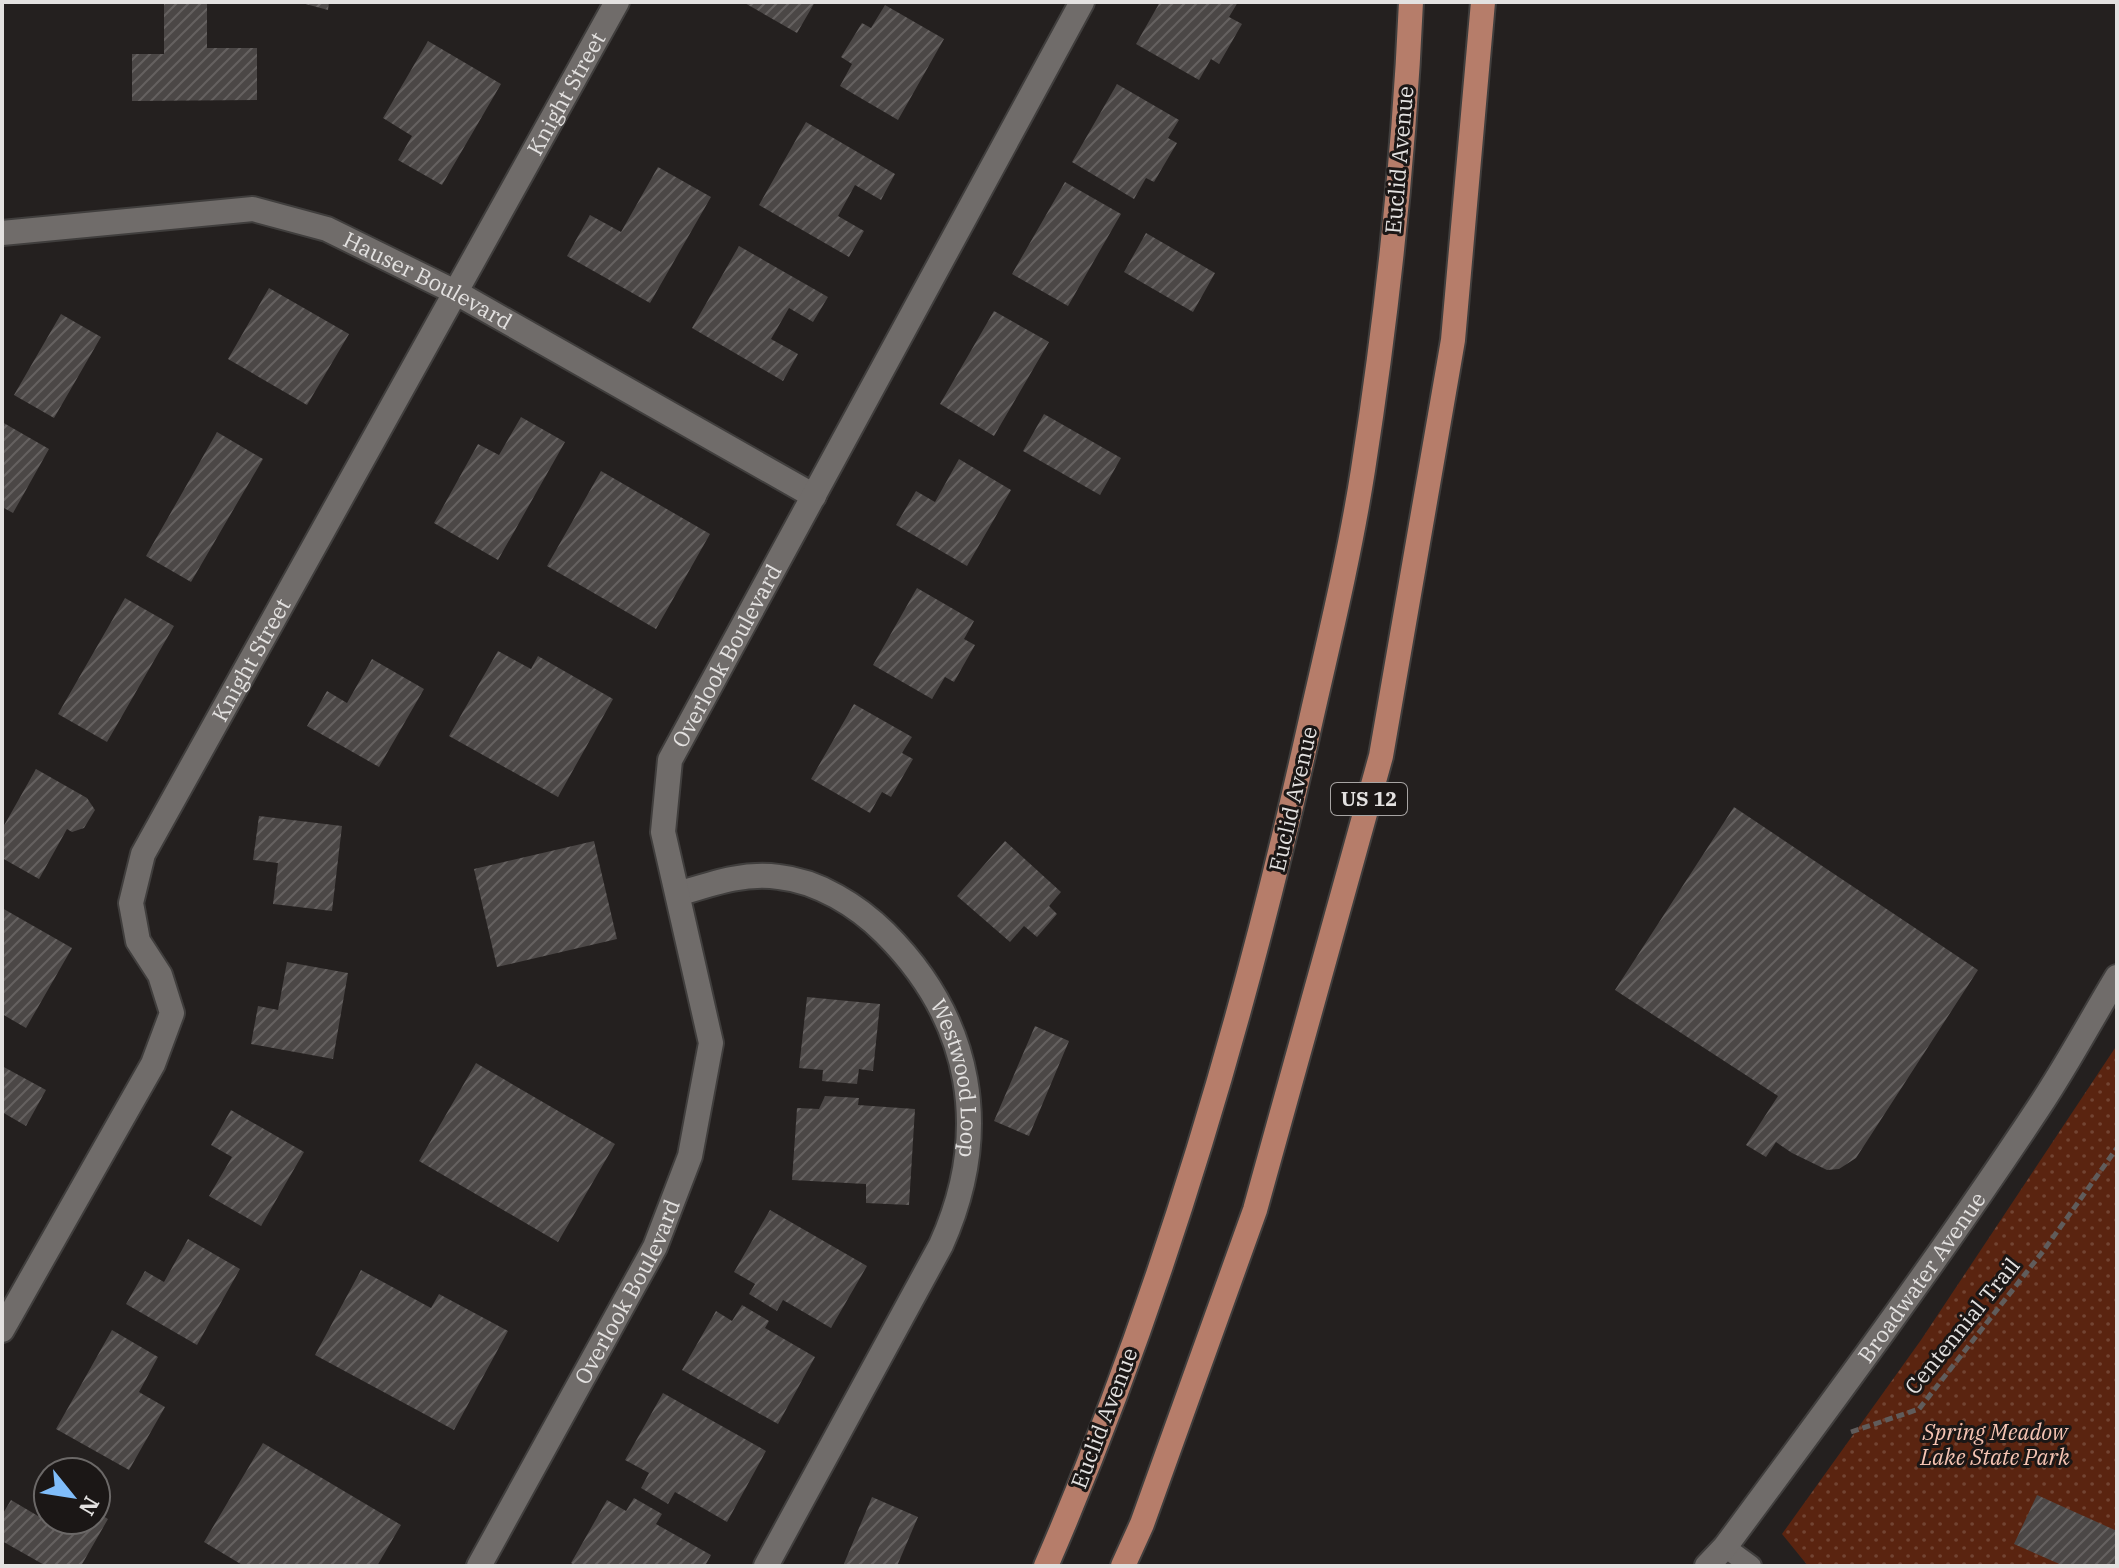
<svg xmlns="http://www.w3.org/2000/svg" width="2119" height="1568" font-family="'IBM Plex Serif',serif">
<defs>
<pattern id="park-dots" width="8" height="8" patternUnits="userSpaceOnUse" patternTransform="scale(2)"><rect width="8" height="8" fill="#5a2410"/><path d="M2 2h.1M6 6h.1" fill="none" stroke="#724432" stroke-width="1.8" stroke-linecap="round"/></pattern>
<pattern id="building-hatch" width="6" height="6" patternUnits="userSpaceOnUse" patternTransform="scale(2)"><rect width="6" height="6" fill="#4b4746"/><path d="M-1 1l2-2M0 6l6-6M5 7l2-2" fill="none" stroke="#656160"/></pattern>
</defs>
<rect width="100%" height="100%" fill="#24201f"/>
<path fill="url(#park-dots)" d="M2117 1045V1566H1808L1782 1534 1921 1340Z"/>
<path fill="url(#building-hatch)" d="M164 2H207V48H257V100L132 101V54H164Z
M298 2H329L328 10Z
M743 2H815L797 33Z
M1160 2H1238L1229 17 1242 24 1219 64 1211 59 1199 80 1136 44Z
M885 5 944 39 898 120 840 86 852 64 841 57 862 23 871 28Z
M428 41 501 84 442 185 398 160 412 136 383 118Z
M1117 84 1179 120 1168 138 1177 143 1154 182 1146 178 1134 199 1072 162Z
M806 122 895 174 881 200 855 185 838 216 864 231 849 257 759 205Z
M658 167 711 197 650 303 567 256 590 215 621 232Z
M1065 182 1121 214 1068 306 1012 274Z
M1146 233 1215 273 1193 312 1124 272Z
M739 246 828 297 813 322 789 308 771 339 798 354 783 381 692 328Z
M269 288 349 334 307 405 228 359Z
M994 311 1049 342 994 436 940 404Z
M61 314 101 337 54 418 14 395Z
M1044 414 1121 458 1100 495 1023 451Z
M521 417 565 442 498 560 434 523 478 444 499 455Z
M2 422 49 449 13 513 2 507Z
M217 432 263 459 191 582 146 556Z
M959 459 1011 490 967 566 896 525 916 491 935 502Z
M601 471 710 534 656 629 547 566Z
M917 588 974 621 964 639 975 645 954 682 945 677 932 699 873 665Z
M125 598 174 626 107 742 58 714Z
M498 651 531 669 538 656 613 699 558 797 449 736Z
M372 659 424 689 379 767 307 726 327 691 347 703Z
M854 704 912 737 902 753 913 759 891 797 882 792 870 813 811 779Z
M36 769 87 798 95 810 84 828 72 832 67 829 39 879 2 858V829Z
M1734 807 1978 970 1856 1158 1839 1169 1827 1170 1792 1153 1776 1142 1766 1157 1746 1145 1778 1096 1615 990Z
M259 816 342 826 332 911 273 904 278 863 253 860Z
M594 841 617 939 497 967 474 869Z
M1005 841 1061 892 1049 906 1057 914 1037 937 1024 926 1010 942 957 896Z
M2 908 72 948 26 1028 2 1014Z
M287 962 348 973 333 1059 251 1044 258 1006 278 1010Z
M807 997 880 1004 873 1071 859 1069 857 1084 822 1081 823 1070 799 1068Z
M1035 1026 1069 1041 1029 1136 994 1121Z
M476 1063 615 1144 558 1242 419 1161Z
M2 1066 46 1090 26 1126 2 1112Z
M825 1096 859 1098 858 1105 915 1109 909 1205 866 1203V1184L792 1180 797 1108 819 1109Z
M231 1110 304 1152 261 1226 209 1196 232 1157 211 1145Z
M770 1210 867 1266 831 1328 783 1300 777 1311 749 1294 755 1284 734 1272Z
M188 1239 240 1269 197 1345 126 1304 145 1271 164 1282Z
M361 1270 431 1308 439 1294 508 1331 454 1430 315 1355Z
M742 1305 769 1321 765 1328 815 1357 778 1424 682 1370 716 1311 732 1321Z
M112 1330 158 1357 139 1392 165 1407 129 1470 56 1429Z
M663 1393 766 1451 727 1522 675 1492 668 1504 641 1488 649 1473 625 1460Z
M263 1443 401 1525 377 1566H244L204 1542Z
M2037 1495 2117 1531V1566H2064L2014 1544Z
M872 1497 918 1517 897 1566H843Z
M48 1498V1520H96V1512L108 1519 81 1566H46L2 1541V1515L11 1500 38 1516Z
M634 1498 662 1514 656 1524 711 1555 705 1566H576L571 1563 607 1500 626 1511Z"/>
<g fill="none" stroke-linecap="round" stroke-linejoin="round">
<g stroke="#403e3d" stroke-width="24">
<path id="service" d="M1725 1547 1751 1566"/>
</g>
<g stroke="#403e3d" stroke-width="28">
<g id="minor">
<path id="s1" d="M2 233 253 209 327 229 455 292 814 496"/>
<path id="s2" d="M678 894C711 884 743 872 779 877 818 881 858 906 885 933 973 1021 992 1132 941 1245L766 1566"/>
<path id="s3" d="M2 1330 153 1064 172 1013 160 975 138 941 131 903 143 854 617 2"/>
<path id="s4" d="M479 1566 655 1247 690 1156 711 1043 663 832 670 760 1082 2"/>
<path id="s5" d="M1707 1566 1725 1547C1832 1403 1940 1257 2039 1107 2067 1065 2091 1020 2117 977"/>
</g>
</g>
<g stroke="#403e3d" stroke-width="28">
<path id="trunk" d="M1046 1566C1159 1306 1240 1032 1303 755 1324 660 1348 566 1363 470 1387 316 1404 158 1411 2
M1123 1566 1142 1524 1255 1210 1381 756 1453 340 1483 2"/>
</g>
<path stroke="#605c5b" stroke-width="5" stroke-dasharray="8 4" stroke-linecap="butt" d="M1851 1432 1919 1409 2044 1250 2117 1148"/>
<use href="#service" stroke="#706c6a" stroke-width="20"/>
<use href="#minor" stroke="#706c6a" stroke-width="24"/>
<use href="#trunk" stroke="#b67d6a" stroke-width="24"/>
</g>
<g text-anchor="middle" stroke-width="6" stroke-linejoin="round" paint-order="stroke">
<rect fill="#1b1716" stroke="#a7a4a3" stroke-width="2" x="1331" y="783" width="76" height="32" rx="6"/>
<g font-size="20" font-weight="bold" fill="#e3e1e0">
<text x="1369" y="806">US 12</text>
</g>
<g font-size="22" fill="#e3e1e0" stroke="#1b1716">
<text dy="8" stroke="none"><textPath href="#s3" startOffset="1400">Knight Street</textPath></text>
<text transform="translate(1399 160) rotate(-85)" y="8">Euclid Avenue</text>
<text dy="8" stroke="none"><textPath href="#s1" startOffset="442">Hauser Boulevard</textPath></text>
<text dy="8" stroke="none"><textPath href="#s4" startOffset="984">Overlook Boulevard</textPath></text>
<text dy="8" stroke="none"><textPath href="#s3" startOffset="752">Knight Street</textPath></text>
<text transform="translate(1293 799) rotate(-77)" y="8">Euclid Avenue</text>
<text dy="8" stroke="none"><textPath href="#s2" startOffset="392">Westwood Loop</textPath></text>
<text dy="8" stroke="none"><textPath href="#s5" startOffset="360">Broadwater Avenue</textPath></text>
<text dy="8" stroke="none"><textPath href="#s4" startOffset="312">Overlook Boulevard</textPath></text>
<text transform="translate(1962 1326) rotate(-51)" y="8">Centennial Trail</text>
<text transform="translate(1104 1418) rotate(-69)" y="8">Euclid Avenue</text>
</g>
<g font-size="22" font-style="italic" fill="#f6c4b3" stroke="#1b1716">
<text x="1995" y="1440">Spring Meadow<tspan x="1995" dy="25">Lake State Park</tspan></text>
</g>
</g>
<rect width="2119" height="1568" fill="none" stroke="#e3e1e0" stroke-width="8"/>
<g transform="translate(72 1496) rotate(120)"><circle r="38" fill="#1b1716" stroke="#6b6867" stroke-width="2"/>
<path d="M0-6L14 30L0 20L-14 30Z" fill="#80bdfa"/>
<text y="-12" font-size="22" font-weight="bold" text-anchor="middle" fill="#e3e1e0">N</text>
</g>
</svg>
